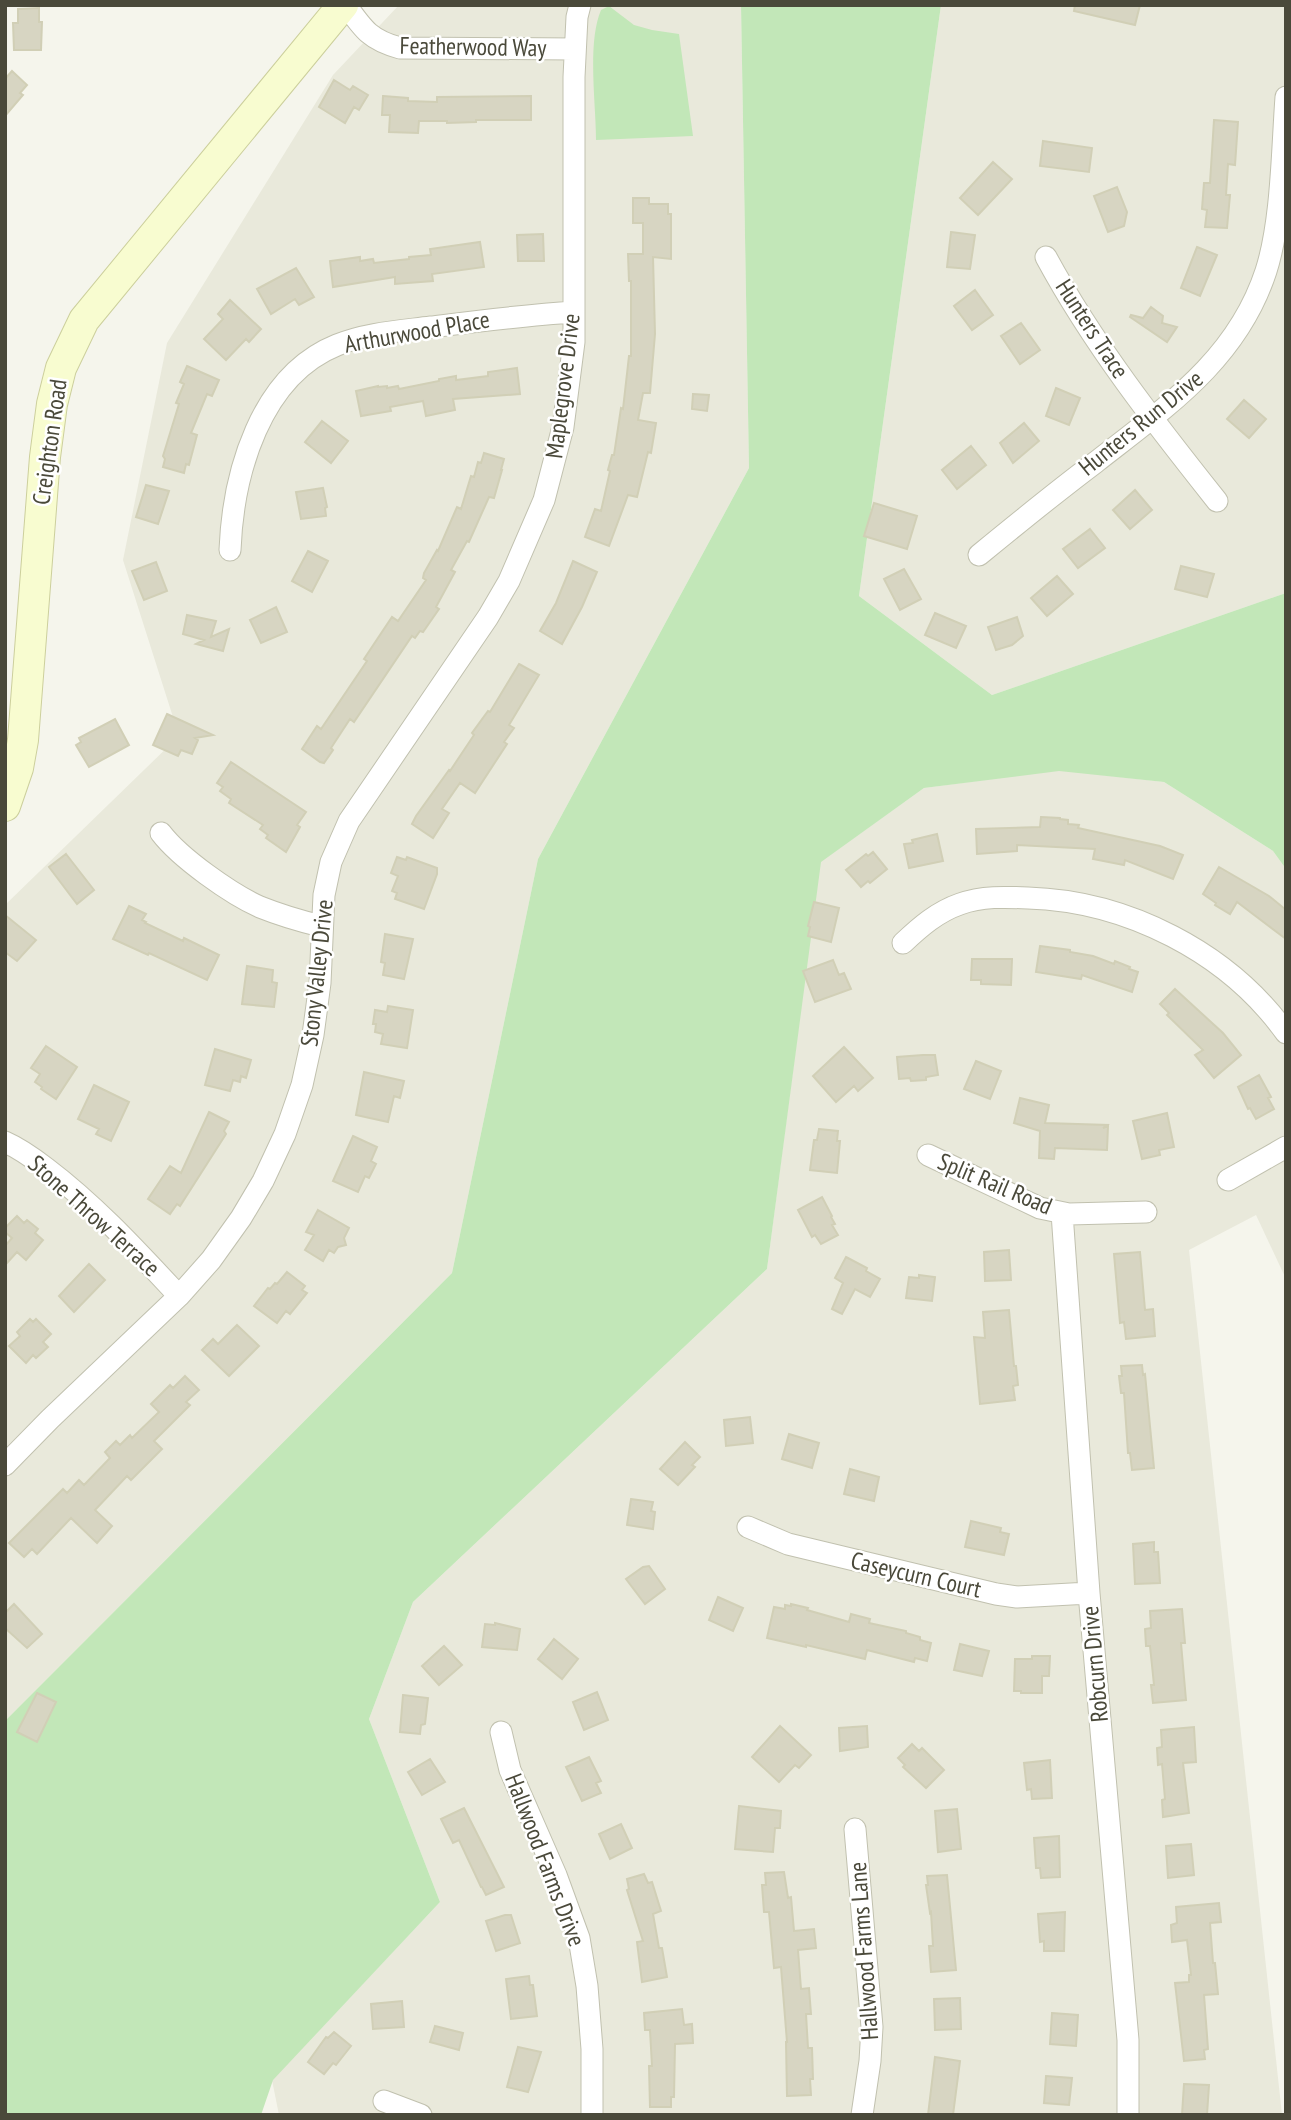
<svg xmlns="http://www.w3.org/2000/svg" width="1291" height="2120" font-family="'PT Sans Narrow',sans-serif">
<rect width="100%" height="100%" fill="#f5f5ec"/>
<path fill="#e9e9db" d="M399 5H741L749 468 538 859 452 1273 5 1721V905L179 736 123 560 167 343 333 75Z
M941 5H1286V593L992 695 859 596Z
M1059 770 1164 782 1273 851 1286 869V1279L1256 1215 1189 1250 1282 2115H279L272 2080 440 1902 369 1719 413 1602 767 1269 820 862 924 788Z"/>
<path fill="#c2e7b8" d="M741 5H941L859 596 992 695 1286 593V869L1273 851 1164 782 1059 771 924 788 821 862 767 1269 413 1602 369 1719 440 1902 273 2080 261 2115H5V1721L452 1273 538 859 749 468Z
M609 6 634 25 652 30 679 34 693 136 596 140C596 103 587 43 601 10Z"/>
<path fill="#d7d5c2" stroke="#d1cfb6" stroke-width="2" d="M1075 5H1140L1135 25 1074 11Z
M39 8V22H42L41 50H14L13 23H18V9Z
M12 71 27 85 20 93 23 95 5 116V79Z
M334 80 350 90 353 86 368 95 359 110 354 107 345 123 319 107Z
M383 96 408 98V101L437 102V97L531 96V120H476V122L447 123V121H419L418 133 389 132 390 115H382Z
M1214 120 1238 122 1235 165 1228 164 1226 195H1230L1227 228 1205 227 1207 210 1202 209 1204 183H1210Z
M1043 141 1092 148 1089 172 1040 166Z
M993 162 1012 179 978 215 960 198Z
M1117 187 1127 212 1124 226 1108 232 1094 196Z
M633 198H649V204H668V214H671V259L653 257 655 334 650 393H643L638 420 656 423 651 453 648 452 637 497 628 495 609 546 585 537 595 509 601 511 610 471 608 470 612 455H614L621 408 623 409 629 356H631V281H629L628 254H643V223H633Z
M951 232 975 235 970 269 947 267Z
M543 234 544 261H518L517 235Z
M480 242 484 267 432 274 433 281 395 284V277L333 287 330 261 360 257V261L373 259 374 263 409 259V257L431 255 430 249Z
M1197 247 1217 255 1200 296 1181 288Z
M296 268 314 297 299 305 295 299 271 314 257 289Z
M975 290 993 315 972 330 954 306Z
M230 300 261 329 249 342 246 339 226 360 204 339 223 319 218 314Z
M1151 307 1163 316 1162 323 1177 327 1167 342 1130 317 1131 315 1143 318Z
M1021 323 1040 350 1020 364 1001 336Z
M187 366 219 380 212 396 207 394 191 433 197 435 189 465 186 464 184 473 163 467 165 459 163 456 179 404 176 403 184 384 180 382Z
M517 368 520 394 453 399 455 410 426 416 423 401 390 407 391 411 361 416 356 391 378 386V387L387 386V388L398 386 399 389 439 381V379L456 376V380L488 376V372Z
M1056 388 1080 398 1069 425 1046 416Z
M693 394 709 395 707 411 692 409Z
M1244 400 1266 419 1249 438 1227 419Z
M322 421 348 441 331 463 305 442Z
M1024 423 1039 441 1013 463 1000 443Z
M971 446 986 465 957 489 942 470Z
M484 453 504 459 501 470H502L494 498 489 497 469 542 467 541 451 570 455 572 436 607 439 609 423 632 420 631 415 638 412 636 354 722 350 719 331 748 333 750 324 763 320 762 302 749 317 726 321 729 367 661 364 659 392 617 398 621 426 580 423 578 424 573 437 550 438 551 457 507 461 509 471 476 474 477 478 462 481 463Z
M146 485 169 491 158 524 136 517Z
M323 488 327 507 325 508 326 516 301 519 296 492Z
M1135 490 1152 510 1130 529 1113 510Z
M874 503 917 516 907 549 864 536Z
M1090 529 1105 548 1078 568 1063 549Z
M308 551 328 561 312 592 292 581Z
M573 561 597 572 582 607 562 644 540 631 556 603Z
M156 562 167 591 144 600 132 571Z
M1181 566 1214 574 1207 597 1175 589Z
M904 569 921 599 900 610 884 579Z
M1057 576 1073 594 1047 616 1031 598Z
M276 607 287 632 261 643 250 620Z
M935 613 966 626 956 648 925 635Z
M187 615 216 621 211 637 229 629 223 651 196 644 204 640 183 634Z
M1017 617 1023 636 1012 645 996 650 988 627Z
M519 664 539 675 509 725 514 728 504 742 507 744 475 793 460 783 442 809 449 813 433 838 412 824 416 816 449 770 450 771 474 735 472 733 488 711 490 712Z
M167 714 213 735 195 738 198 740 192 754 181 750 178 756 153 745Z
M115 719 129 745 89 767 76 745 81 742 79 738Z
M231 762 306 812 297 825 300 827 286 852 266 838 268 835 260 829 263 825 229 803 231 799 220 791 223 787 217 783Z
M1041 817 1060 818V819L1068 820V824L1079 825 1078 828 1160 846 1183 855 1173 879 1125 860 1124 865 1093 859 1095 849 1017 845V851L977 854 976 829 1040 827Z
M937 834 943 861 909 868 904 844 913 843 912 840Z
M873 852 887 869 870 883 868 881 861 887 846 870 866 854 868 856Z
M66 854 94 890 77 904 49 867Z
M397 857 406 860 407 857 437 868V874L424 909 395 899 397 893 392 891 398 876 391 873Z
M1219 867 1269 896 1286 910V939L1237 902 1230 914 1215 905 1216 903 1203 894Z
M814 902 839 908 831 942 808 936 810 927 808 926Z
M129 906 146 914 142 920 146 922 145 923 183 941 184 938 219 955 207 980 149 953 148 955 113 939Z
M5 915 36 940 17 961 5 952Z
M385 934 413 939 404 979 383 975 385 963 381 962Z
M1040 946 1070 950V952L1093 956 1114 964 1115 961 1130 967 1129 969 1138 972 1132 992 1082 975 1081 979 1036 972Z
M972 959H1012L1011 985 981 984V980H971Z
M833 960 839 975 844 973 851 989 815 1002 803 971Z
M247 966 273 970 272 982 277 983 274 1007 242 1004Z
M1175 989 1223 1033 1241 1055 1214 1078 1195 1055 1203 1050 1167 1015 1169 1013 1160 1004Z
M388 1006 413 1010 407 1048 381 1044 383 1034 375 1032 376 1024H373L375 1010 387 1012Z
M46 1046 77 1067 56 1099 41 1089 42 1087 35 1082 40 1074 31 1068Z
M844 1047 873 1078 858 1091 854 1086 836 1102 813 1076Z
M215 1049 251 1060 246 1078 241 1076 240 1082 233 1080 230 1091 205 1085Z
M923 1055H935L938 1075 926 1077V1080L911 1081 910 1078 899 1079 897 1057Z
M976 1061 1001 1071 990 1099 964 1089Z
M364 1072 404 1081 400 1098 394 1096 388 1122 356 1115Z
M1259 1075 1271 1097 1268 1098 1274 1109 1256 1119 1250 1108 1248 1109 1238 1087Z
M94 1085 129 1102 111 1141 96 1134 99 1129 78 1119Z
M1020 1098 1049 1105 1045 1123 1107 1125 1103 1128 1108 1126 1107 1150 1055 1148 1054 1159 1039 1158 1040 1131 1014 1123Z
M209 1112 229 1122 224 1131 226 1134 180 1206 177 1204 170 1214 148 1199 170 1166 181 1173Z
M1167 1113 1174 1147 1159 1150 1160 1155 1142 1159 1133 1121Z
M819 1129 838 1131 837 1141H840L837 1173 810 1170 814 1140H817Z
M353 1136 377 1147 371 1161 376 1164 369 1178 365 1176 358 1192 333 1181Z
M822 1197 832 1216 831 1217 835 1224 832 1225 838 1235 821 1244 815 1235 812 1237 798 1210Z
M318 1210 349 1228 344 1238 346 1245 338 1247 334 1253 329 1250 323 1261 305 1250 314 1235 306 1232Z
M17 1216 24 1223 27 1220 38 1229 35 1233 43 1240 26 1260 17 1252 7 1263 5 1262V1246L12 1238 5 1232V1228Z
M1009 1250 1011 1280 985 1281 984 1252Z
M1140 1252 1145 1310 1153 1309 1155 1336 1126 1339 1124 1322 1120 1323 1114 1254Z
M846 1257 867 1268 866 1271 880 1279 870 1297 855 1289 842 1314 832 1309 843 1283 835 1278Z
M89 1264 105 1280 74 1312 59 1296Z
M287 1272 305 1286 302 1290 307 1293 290 1314 286 1311 277 1323 254 1306 268 1288 270 1289 275 1283 277 1284Z
M919 1275 935 1277 932 1301 906 1298 909 1277 919 1278Z
M1009 1310 1014 1366H1016L1018 1385 1013 1386 1015 1400 980 1404 974 1337 985 1338 983 1312Z
M30 1319 33 1322 36 1319 51 1334 43 1342 48 1347 36 1358 33 1355 26 1363 9 1346 20 1336 17 1332Z
M237 1325 259 1346 229 1376 202 1350 213 1339 218 1344Z
M1142 1365 1143 1375 1145 1374 1154 1468 1132 1470 1130 1453H1128L1124 1393H1121L1119 1376H1122L1121 1366Z
M185 1376 199 1390 186 1402 190 1405 154 1441 162 1449 131 1480 127 1476 95 1510 112 1526 97 1543 71 1518 37 1554 32 1549 24 1557 9 1543 63 1489 67 1493 79 1480 84 1485 110 1458 105 1452 116 1441 120 1445 130 1435 132 1438 159 1412 151 1404 170 1385 173 1388Z
M750 1417 753 1443 726 1446 724 1420Z
M789 1434 819 1443 812 1468 782 1459Z
M685 1442 700 1457 692 1465 695 1467 678 1485 660 1469Z
M850 1469 879 1477 874 1501 844 1494Z
M631 1499 653 1502 651 1511 655 1512 653 1529 627 1525Z
M971 1521 1001 1528 1000 1532 1009 1534 1004 1555 965 1547Z
M1154 1542V1552H1158L1160 1583 1135 1584 1133 1544Z
M649 1566 665 1589 645 1604 626 1579 643 1567Z
M718 1597 743 1608 733 1631 709 1620Z
M14 1604 42 1634 27 1648 5 1628V1613Z
M791 1604 808 1608 807 1610 849 1622 851 1614 870 1619 869 1623 906 1631V1633L920 1637V1640L931 1643 927 1661 915 1658 914 1662 867 1650 865 1659 806 1645V1647L767 1638 774 1607 785 1609V1605L791 1606Z
M1182 1609 1185 1643H1181L1186 1700 1153 1703 1151 1685H1154L1150 1646H1146L1145 1629 1151 1628 1150 1611Z
M495 1623 520 1629 517 1650 482 1647 485 1624 495 1625Z
M554 1639 578 1659 562 1679 538 1659Z
M960 1644 989 1651 982 1676 954 1670Z
M444 1646 462 1665 439 1685 422 1666Z
M1032 1656H1050L1049 1676H1042V1693H1021V1691H1014L1015 1659H1032Z
M597 1692 608 1720 584 1730 573 1702Z
M37 1693 56 1702 37 1742 17 1732Z
M403 1695 428 1698 425 1724 421 1725 420 1734 400 1732Z
M780 1726 811 1755 799 1768 795 1765 779 1782 752 1757Z
M867 1726 868 1747 840 1751 839 1728Z
M1194 1727 1196 1762 1183 1763 1189 1813 1163 1817 1162 1800 1165 1799 1162 1764 1158 1765 1157 1748 1162 1747 1161 1730Z
M912 1744 919 1751 922 1748 944 1770 926 1788 903 1767 905 1765 898 1758Z
M589 1757 601 1781 596 1783 601 1793 582 1801 566 1767Z
M430 1759 445 1782 422 1795 408 1772Z
M1050 1760 1052 1798 1032 1799 1031 1789 1027 1790 1024 1763Z
M739 1806 781 1811 780 1828H775L773 1852 735 1849Z
M464 1808 504 1887 486 1895 482 1887H481L459 1840 453 1843 441 1819Z
M957 1809 961 1849 938 1852 935 1811Z
M621 1824 632 1848 610 1859 599 1834Z
M1059 1836 1060 1877 1041 1878 1040 1868H1036L1034 1838Z
M1191 1844 1194 1875 1168 1878 1166 1846Z
M784 1872 788 1898 791 1897 794 1931 814 1929 816 1948 798 1950 801 1989 809 1988 811 2014H806L808 2048H812L813 2079H810L811 2095 787 2096 786 2042H787L781 1967 774 1968 769 1912H764L762 1885H766L765 1873Z
M644 1874 648 1883 652 1882 661 1911 653 1914 659 1948H662L667 1977 642 1982 637 1942 643 1941 627 1890 629 1889 627 1879Z
M947 1875 956 1970 931 1972 929 1946H933L931 1912 930 1913 926 1885H928L927 1876Z
M1219 1903 1221 1922 1210 1923 1213 1963H1215L1218 1994 1204 1995 1208 2049 1204 2050 1205 2059 1184 2061 1175 1983 1189 1982V1975H1191L1187 1940 1172 1942 1171 1925 1177 1923 1176 1907Z
M1065 1912 1064 1951H1044V1941L1040 1942 1038 1914Z
M505 1915H511L520 1943 496 1951 486 1921Z
M529 1976 530 1985H533L537 2016 511 2019 506 1979Z
M960 1998 961 2029 935 2030 934 1999Z
M402 2001 404 2027 373 2029 371 2004Z
M682 2009 684 2025 692 2024 693 2043 675 2044 674 2097H671V2107H650L649 2066H652L650 2030H645L644 2013Z
M1052 2013 1078 2015 1076 2046 1050 2044Z
M435 2026 463 2033 459 2050 430 2042Z
M334 2032 351 2046 336 2065 333 2063 324 2074 308 2062 326 2037 328 2038Z
M518 2047 541 2052 528 2092 507 2087Z
M935 2057 960 2061 953 2115H928Z
M1046 2076 1072 2078 1069 2105 1044 2103Z
M1184 2084 1209 2085 1207 2115H1182Z"/>
<g fill="none" stroke-linecap="round" stroke-linejoin="round">
<g stroke="#c1c1af" stroke-width="23">
<path id="minor" d="M346 5C363 29 370 40 400 48L575 49
M1046 257C1093 344 1155 423 1217 501
M230 550C233 474 260 376 337 345 366 333 400 331 431 327 479 321 526 315 574 312
M979 555C1018 523 1056 492 1096 462 1166 407 1237 360 1266 271 1282 221 1282 150 1286 97
M161 833C180 858 231 894 260 907 280 915 300 921 321 926
M903 943C920 927 937 912 960 904 982 896 1005 897 1028 898 1127 901 1228 952 1286 1033
M5 1142C21 1149 33 1158 46 1168 95 1205 137 1251 179 1296
M928 1155 1040 1208 1069 1214 1146 1212
M1228 1180 1286 1147
M1062 1213 1089 1593 1128 2040V2115
M5 1465 50 1419 179 1296 211 1260 241 1218 263 1181 285 1134 302 1085 313 1035 320 983 324 895 331 862 349 821 488 617 509 581 544 500 563 427 574 342V77L577 17 580 5
M748 1527 788 1544 996 1594 1017 1597 1089 1593
M501 1732 510 1770 556 1875 579 1938 587 1986 592 2049V2115
M855 1829 872 2027 870 2061 862 2115
M384 2101 421 2115"/>
</g>
<g stroke="#cccf9c" stroke-width="32">
<path id="secondary" d="M5 806 18 768 23 740 45 457 52 404 61 368 84 320 343 5"/>
</g>
<use href="#minor" stroke="#fff" stroke-width="21"/>
<use href="#secondary" stroke="#f8fcd0" stroke-width="30"/>
</g>
<g text-anchor="middle" stroke-width="5" stroke-linejoin="round" paint-order="stroke">
<g font-size="24" fill="#4a493a" stroke="#fff">
<text transform="translate(473 47) rotate(1)" y="8">Featherwood Way</text>
<text transform="translate(1092 329) rotate(57)" y="8">Hunters Trace</text>
<text transform="translate(417 332) rotate(-10)" y="8">Arthurwood Place</text>
<text transform="translate(563 386) rotate(-83)" y="8">Maplegrove Drive</text>
<text transform="translate(1141 423) rotate(-39)" y="8">Hunters Run Drive</text>
<text transform="translate(50 442) rotate(-82)" y="8">Creighton Road</text>
<text transform="translate(317 973) rotate(-84)" y="8">Stony Valley Drive</text>
<text transform="translate(995 1184) rotate(23)" y="8">Split Rail Road</text>
<text transform="translate(94 1216) rotate(42)" y="8">Stone Throw Terrace</text>
<text transform="translate(916 1575) rotate(13)" y="8">Caseycurn Court</text>
<text transform="translate(1095 1664) rotate(-95)" y="8">Robcurn Drive</text>
<text transform="translate(545 1860) rotate(69)" y="8">Hallwood Farms Drive</text>
<text transform="translate(864 1951) rotate(-94)" y="8">Hallwood Farms Lane</text>
</g>
</g>
<rect width="1291" height="2120" fill="none" stroke="#4a493a" stroke-width="14"/>
</svg>
